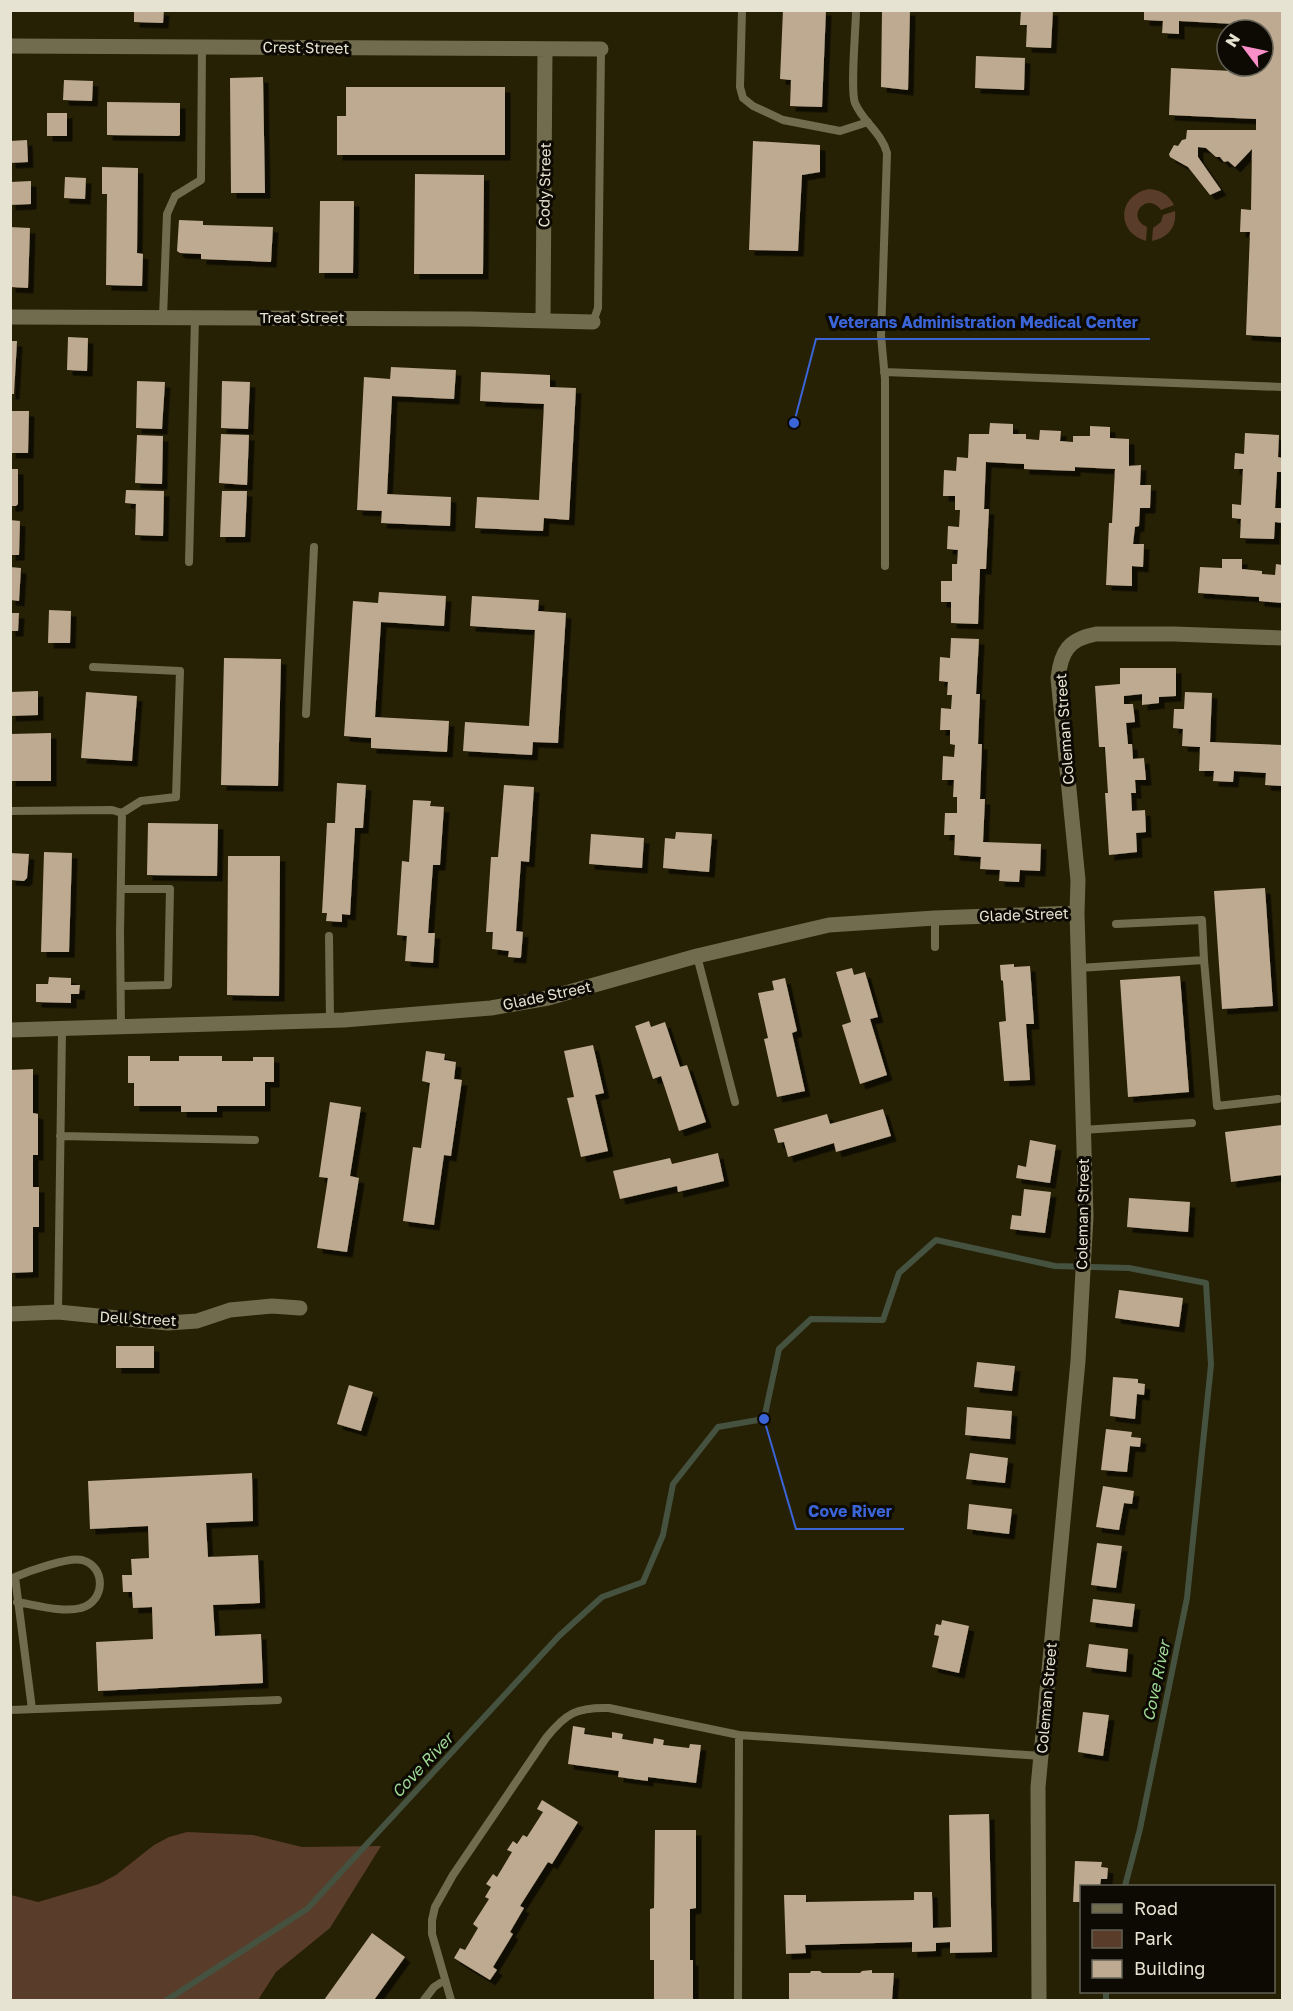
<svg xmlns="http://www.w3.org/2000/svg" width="1293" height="2011" font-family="'Golos Text',sans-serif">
<defs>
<filter id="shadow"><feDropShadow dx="5.5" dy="5.5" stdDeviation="0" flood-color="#0009"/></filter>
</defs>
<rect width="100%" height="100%" fill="#262005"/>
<path fill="#593c2a" d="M1149 189C1161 190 1169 195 1174 205L1161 210C1146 190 1125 218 1147 227L1146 241C1115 232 1118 195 1149 189Z
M1175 211C1177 227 1168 238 1152 241L1153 228 1161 222 1163 215Z
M187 1832 253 1835 302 1847 381 1846 330 1928 276 1972 258 2000H11V1895L38 1902 99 1884 116 1875 154 1845 169 1837Z"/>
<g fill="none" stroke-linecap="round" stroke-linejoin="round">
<path stroke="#45523f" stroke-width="6" d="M167 2000 307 1909 559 1636 602 1597 643 1582 663 1535 673 1484 718 1427 764 1419 779 1349 811 1319 883 1320 899 1273 936 1240 1055 1266 1129 1268 1206 1283 1211 1365 1187 1598 1140 1829 1125 1886
M1106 2000V1992"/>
</g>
<path fill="#beaa90" filter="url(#shadow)" d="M134 10H164L163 23 134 22Z
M783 10H826L822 107 790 106 791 80 780 79Z
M882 10H910L908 90 881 87Z
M1021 10H1053L1051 48 1026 47 1027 25H1020Z
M1144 10H1282V337L1246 335 1250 232H1240L1241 209 1251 210 1252 149 1235 167 1228 161 1224 162 1220 157H1216L1206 148 1198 147V157L1221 190 1210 195 1188 167 1170 157 1169 154 1174 145 1178 146 1182 140 1186 139 1187 130H1256V119L1169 115 1171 68 1253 72V66H1263V30H1253V25L1179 21V34L1162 33 1163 21 1144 20Z
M976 56 1025 58 1024 90 975 88Z
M263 77 265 193H231L230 78Z
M64 80 93 81 92 101 63 100Z
M346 87H505V155H337V116H346Z
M107 102 180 103V135L178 136 107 135Z
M47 113H67V136H47Z
M27 140 28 162 10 163V141Z
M753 141 820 145V172L802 175 798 251 749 250Z
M102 167 138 168 137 253 143 254 142 286 106 285 107 194H102Z
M415 174 484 175 483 274H414Z
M65 177 86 178 85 199 64 198Z
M31 181V204L10 205V182Z
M320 201H354L353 273H319Z
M179 220 203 221V225L273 227 271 262 201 259V254L180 253 177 251Z
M10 227 30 228 28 288 10 287Z
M68 337 88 338 87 371 67 370Z
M10 341H17L14 394H10Z
M391 367 456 370 454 399 392 396 387 494 451 497 450 526 381 523 382 511 357 510 364 377 390 379Z
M481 372 550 375V387L576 388 569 520 544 518 543 531 475 528 477 497 539 500 544 404 480 401Z
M137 381 165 382 162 429 136 428Z
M222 381 250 382 248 429 221 428Z
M10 411H29L28 453H10Z
M990 423 1013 424V434H1026V439L1039 440 1040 430 1061 431 1060 441 1073 442V436H1090V426L1110 427V438L1129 439V466L1141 465 1140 485H1151L1150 508H1140L1139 526 1135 527 1133 544H1144L1143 567 1132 566V586L1106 585 1109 523H1112L1115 469 1075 467V471L1024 469V464L986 462 984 509H989L986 569H980L978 624 951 623V602H941V581H952V564H957L958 550 947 549 948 526 959 527 960 510H955V496H943L944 470 956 471 957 457 968 458 969 434H989Z
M1245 433 1279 435 1278 457 1282 458V472H1277L1275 508H1282V523L1275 522 1274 539 1240 538 1241 519 1232 518V504L1241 505 1243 469H1234L1235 453 1244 454Z
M221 434 249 435 247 485 219 483Z
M137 435 163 436 162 484 135 483Z
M10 469H18V504L16 506H10Z
M126 490 164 491 163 536 135 535 136 504 125 503Z
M222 491H247L245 537H220Z
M10 520 20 521 19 555H10Z
M1222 559H1242V569L1262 571V574L1275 575 1276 564 1282 565V603L1259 601V597L1198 593 1200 567 1222 568Z
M10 567 21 568 19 601 10 600Z
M379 592 446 596 444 626 381 622 375 717 449 721 447 752 371 748V738L344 736 353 601 378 603Z
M472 596 539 600 538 611 566 613 558 743 533 742 532 755 463 751 465 722 529 726 535 630 470 626Z
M49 610 71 611 70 643H48Z
M10 613H19L18 631H10Z
M951 638 979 639 976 694H980L978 744H982L980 799H985L983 842 1041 844 1040 871 1020 870 1019 882 999 881 1000 870 980 869 981 857 954 855 955 835H944L945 813H957V797H953L954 780H942L943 756 954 757 955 745 950 744V730H940L941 708 951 709 952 695H947L948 682 939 681 940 657 950 658Z
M224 658 281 659 278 786 221 785Z
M1120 668H1176V696L1159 697V703L1142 705V694L1124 696V704H1133L1135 722 1126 723 1128 744H1132L1133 759 1144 758 1146 780H1135L1136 793H1131L1132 811 1145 810 1146 832 1136 833 1137 852 1109 855 1105 793H1108L1105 747H1099L1095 686 1120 684Z
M38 691V715L10 716V692Z
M86 692 137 696 132 761 81 758Z
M1185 692 1212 693 1210 742 1282 745V786L1265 785 1266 773 1234 771 1233 782 1213 781 1214 771H1199L1200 747 1182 746 1183 729 1173 728 1174 709H1184Z
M51 733V781H10V734Z
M337 783 366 785 363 828H355L350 915 342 914V922L326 921 327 913H322L327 823H335Z
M504 785 534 787 529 862 521 861 516 931 523 932 521 957 520 958 508 957 509 951 492 949 493 932H486L491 857H498Z
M413 800 431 801 430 806 444 807 440 865H433L428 933H435L433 963 405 961 407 936 397 935 402 861 409 862Z
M148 823 218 824 217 876 147 875Z
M676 832 712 834 709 872 663 868 665 838 675 839Z
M591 834 644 838 642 868 589 864Z
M44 852 72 853 69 952H41Z
M10 853 29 854 27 878 24 881 10 880Z
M228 856H280L279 996 227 995Z
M1265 888 1273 1006 1222 1009 1214 891Z
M1014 964V967L1030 966 1034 1024H1026L1030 1080 1004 1081 999 1022 1006 1021 1003 981 1001 980 1000 965Z
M852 968 854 975 865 972 878 1017 870 1019 887 1075 860 1084 842 1025 851 1022 836 972Z
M1180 976 1189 1092 1128 1097 1120 980Z
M49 977 71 978V985H80L79 994H71V1003L36 1002V984H48Z
M785 978 797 1031 792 1033 805 1091 777 1097 764 1039 768 1038 758 993 774 990 772 981Z
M649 1021 651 1027 665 1022 680 1067 687 1065 706 1122 679 1131 661 1076 653 1079 635 1026Z
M593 1045 604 1093 595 1095 608 1151 581 1157 567 1098 574 1097 564 1051Z
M426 1051 445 1054 444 1060 456 1062 454 1079 462 1080 451 1156 444 1155 434 1225 403 1221 413 1147 421 1148 430 1083 422 1081Z
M128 1056H150V1061H179V1056H222V1061H253V1057H274V1082H265V1106H217V1112H181V1106H134V1083H128Z
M33 1069V1113L38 1114V1155H33V1187H39V1227H33V1272L10 1273V1070Z
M330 1102 361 1107 350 1176 359 1178 347 1252 317 1248 328 1178 319 1177Z
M883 1109 891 1136 836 1152 834 1143 788 1157 784 1142 778 1143 774 1129 827 1114 830 1124Z
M1282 1125V1175L1231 1182 1225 1132Z
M1030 1140 1056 1145 1050 1183 1016 1178 1018 1165 1026 1167Z
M718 1153 724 1181 678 1192 677 1186 620 1199 613 1171 670 1158 672 1164Z
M1024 1189 1051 1192 1045 1233 1010 1229 1012 1215 1021 1216Z
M1129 1198 1190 1202 1188 1232 1127 1227Z
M1119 1290 1183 1298 1179 1327 1115 1318Z
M116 1346H154V1368H116Z
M977 1362 1015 1366 1012 1391 974 1387Z
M1113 1377 1138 1379V1383L1145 1384 1144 1395 1137 1394 1135 1419 1110 1416Z
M349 1385 373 1392 361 1431 337 1424Z
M967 1407 1012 1411 1010 1439 965 1435Z
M1106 1429 1132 1432 1131 1437 1141 1438 1140 1447 1130 1446 1127 1472 1101 1470Z
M970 1453 1008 1458 1005 1483 966 1479Z
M252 1473 253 1521 206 1523 208 1557 258 1555 260 1603 213 1605 215 1636 261 1634 263 1683 98 1691 96 1642 153 1639 152 1607 133 1608 132 1592H123L122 1575H132L131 1559 149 1558 148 1526 90 1529 88 1481Z
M1103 1486 1134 1491 1132 1504 1124 1503 1119 1530 1096 1527Z
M969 1504 1012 1509 1009 1534 967 1529Z
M1097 1543 1122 1546 1116 1588 1091 1585Z
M1093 1599 1135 1604 1132 1627 1090 1622Z
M942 1620 969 1626 959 1673 932 1667 939 1636 934 1635 936 1624 941 1625Z
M1089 1644 1128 1649 1126 1672 1086 1667Z
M1083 1712 1109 1715 1103 1756 1078 1752Z
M573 1726 585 1728 584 1734 612 1738V1732L623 1734 622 1739 653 1744 654 1738 664 1740 663 1745 689 1748 690 1744 701 1745 696 1783 648 1777V1781L618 1777 619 1771 568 1764Z
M542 1800 578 1822 552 1864 548 1862 520 1906 524 1908 510 1932 513 1934 493 1967 497 1970 490 1980 454 1958 460 1948 465 1950 478 1928 473 1924 489 1899 485 1897 491 1887 486 1884 493 1874 497 1877 512 1852 507 1850 513 1841 517 1844 523 1835 527 1837 543 1812 537 1809Z
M989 1814 992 1952 950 1953V1942L936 1943V1951L912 1952V1942L805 1945 806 1953 786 1954 784 1895H806V1902L914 1900V1892H932L933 1928 951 1927 949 1815Z
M655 1830H696V1908L690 1909V1960H693V2000H654V1960H650V1909L654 1908Z
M1075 1861 1102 1862 1101 1867 1108 1868 1107 1879H1101L1100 1886H1082V1902H1073Z
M372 1933 405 1957 374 2000H324Z
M872 1970V1973H894L892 2000H789V1973H810L811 1971H820L822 1973H860L862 1971Z"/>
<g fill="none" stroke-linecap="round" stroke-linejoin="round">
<path stroke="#726c4f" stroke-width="8" d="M742 10 740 87 743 98 753 106 783 120 840 131 868 122
M856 10C856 28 850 90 855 103 863 122 882 133 887 153L881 336 885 379V566
M163 317 167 214 175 196 201 180 202 47
M593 322 598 308 601 49
M884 372 1282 387
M189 562 195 318
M306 714 314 547
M10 811 112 810 122 813 141 801 176 797 180 671 93 667
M1116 924 1202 920 1204 960
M329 936 330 1020
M935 947V918
M697 956 735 1102
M1079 968 1204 960 1217 1106 1278 1099
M121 986 168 985 170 889H121
M121 1027 120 933 122 813
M1082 1130 1192 1123
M60 1136 255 1140
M58 1312 62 1029
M17 1602C35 1605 64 1613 81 1608 105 1602 107 1567 82 1560 68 1557 29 1571 15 1577L32 1709
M10 1710 278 1700
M424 2000 434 1987 445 1980
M451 2000 432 1934V1920L435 1907 453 1875 546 1738C566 1713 577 1707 609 1708L739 1735
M738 2000 739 1735 1041 1756"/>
<path stroke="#726c4f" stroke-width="15" d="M10 46 601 49
M10 317 472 319 593 322
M543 320 545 50
M10 1030 344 1020 491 1008 548 998 697 956 829 925 935 918 1077 913
M10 1314 58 1312 168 1323 197 1321 230 1310 272 1306 300 1308
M1039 2000 1038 1787 1078 1361 1086 1216 1077 913 1078 880 1058 678C1061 651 1069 639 1096 634H1174L1282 638"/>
</g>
<g text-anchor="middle" stroke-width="6" stroke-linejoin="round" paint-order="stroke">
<g font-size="15" fill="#e6e3d3" stroke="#0c0a02">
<text transform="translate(306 48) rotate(1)" y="5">Crest Street</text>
<text transform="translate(545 185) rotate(-89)" y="5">Cody Street</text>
<text x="302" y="323">Treat Street</text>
<text transform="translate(1065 729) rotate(-94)" y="5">Coleman Street</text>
<text transform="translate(1024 915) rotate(-2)" y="5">Glade Street</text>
<text transform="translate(547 996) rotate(-12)" y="5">Glade Street</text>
<text transform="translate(1083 1214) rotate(-89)" y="5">Coleman Street</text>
<text transform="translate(138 1319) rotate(3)" y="5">Dell Street</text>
<text transform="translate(1047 1698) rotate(-85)" y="5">Coleman Street</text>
</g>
<g font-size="16" font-style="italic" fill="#9fd996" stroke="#0c0a02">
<text transform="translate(1156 1681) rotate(-78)" y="6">Cove River</text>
<text transform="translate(422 1765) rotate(-47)" y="6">Cove River</text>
</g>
</g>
<path fill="none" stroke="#3b64d7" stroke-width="2" d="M794 423L816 339H1150M764 1419L796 1529H904"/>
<g fill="#3b64d7" stroke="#0c0a02" stroke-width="2">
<circle cx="794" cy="423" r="6"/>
<circle cx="764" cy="1419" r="6"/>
</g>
<g font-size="16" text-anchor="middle" font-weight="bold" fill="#3b64d7" stroke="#0c0a02" stroke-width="6" stroke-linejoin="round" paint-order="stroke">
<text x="983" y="328">Veterans Administration Medical Center</text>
<text x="850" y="1517">Cove River</text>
</g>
<rect width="1293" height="2011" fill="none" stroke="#e6e3d3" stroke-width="24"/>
<rect x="1080" y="1885" width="195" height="108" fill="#0c0a02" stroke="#636156" stroke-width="1.5"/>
<rect x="1092" y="1904" width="30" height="9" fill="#726c4f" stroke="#636156" stroke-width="1.5"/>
<text x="1134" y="1915" font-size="18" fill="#e6e3d3">Road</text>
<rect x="1092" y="1930" width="30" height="18" fill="#593c2a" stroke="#636156" stroke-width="1.5"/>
<text x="1134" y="1945" font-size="18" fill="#e6e3d3">Park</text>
<rect x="1092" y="1960" width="30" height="18" fill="#beaa90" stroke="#636156" stroke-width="1.5"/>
<text x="1134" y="1975" font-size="18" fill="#e6e3d3">Building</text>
<g transform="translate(1245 48) rotate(302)"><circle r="28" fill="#0c0a02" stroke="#636156" stroke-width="1.5"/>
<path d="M0-4.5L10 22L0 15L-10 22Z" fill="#f98fc8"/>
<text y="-9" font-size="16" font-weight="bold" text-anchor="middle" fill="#e6e3d3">N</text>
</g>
</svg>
